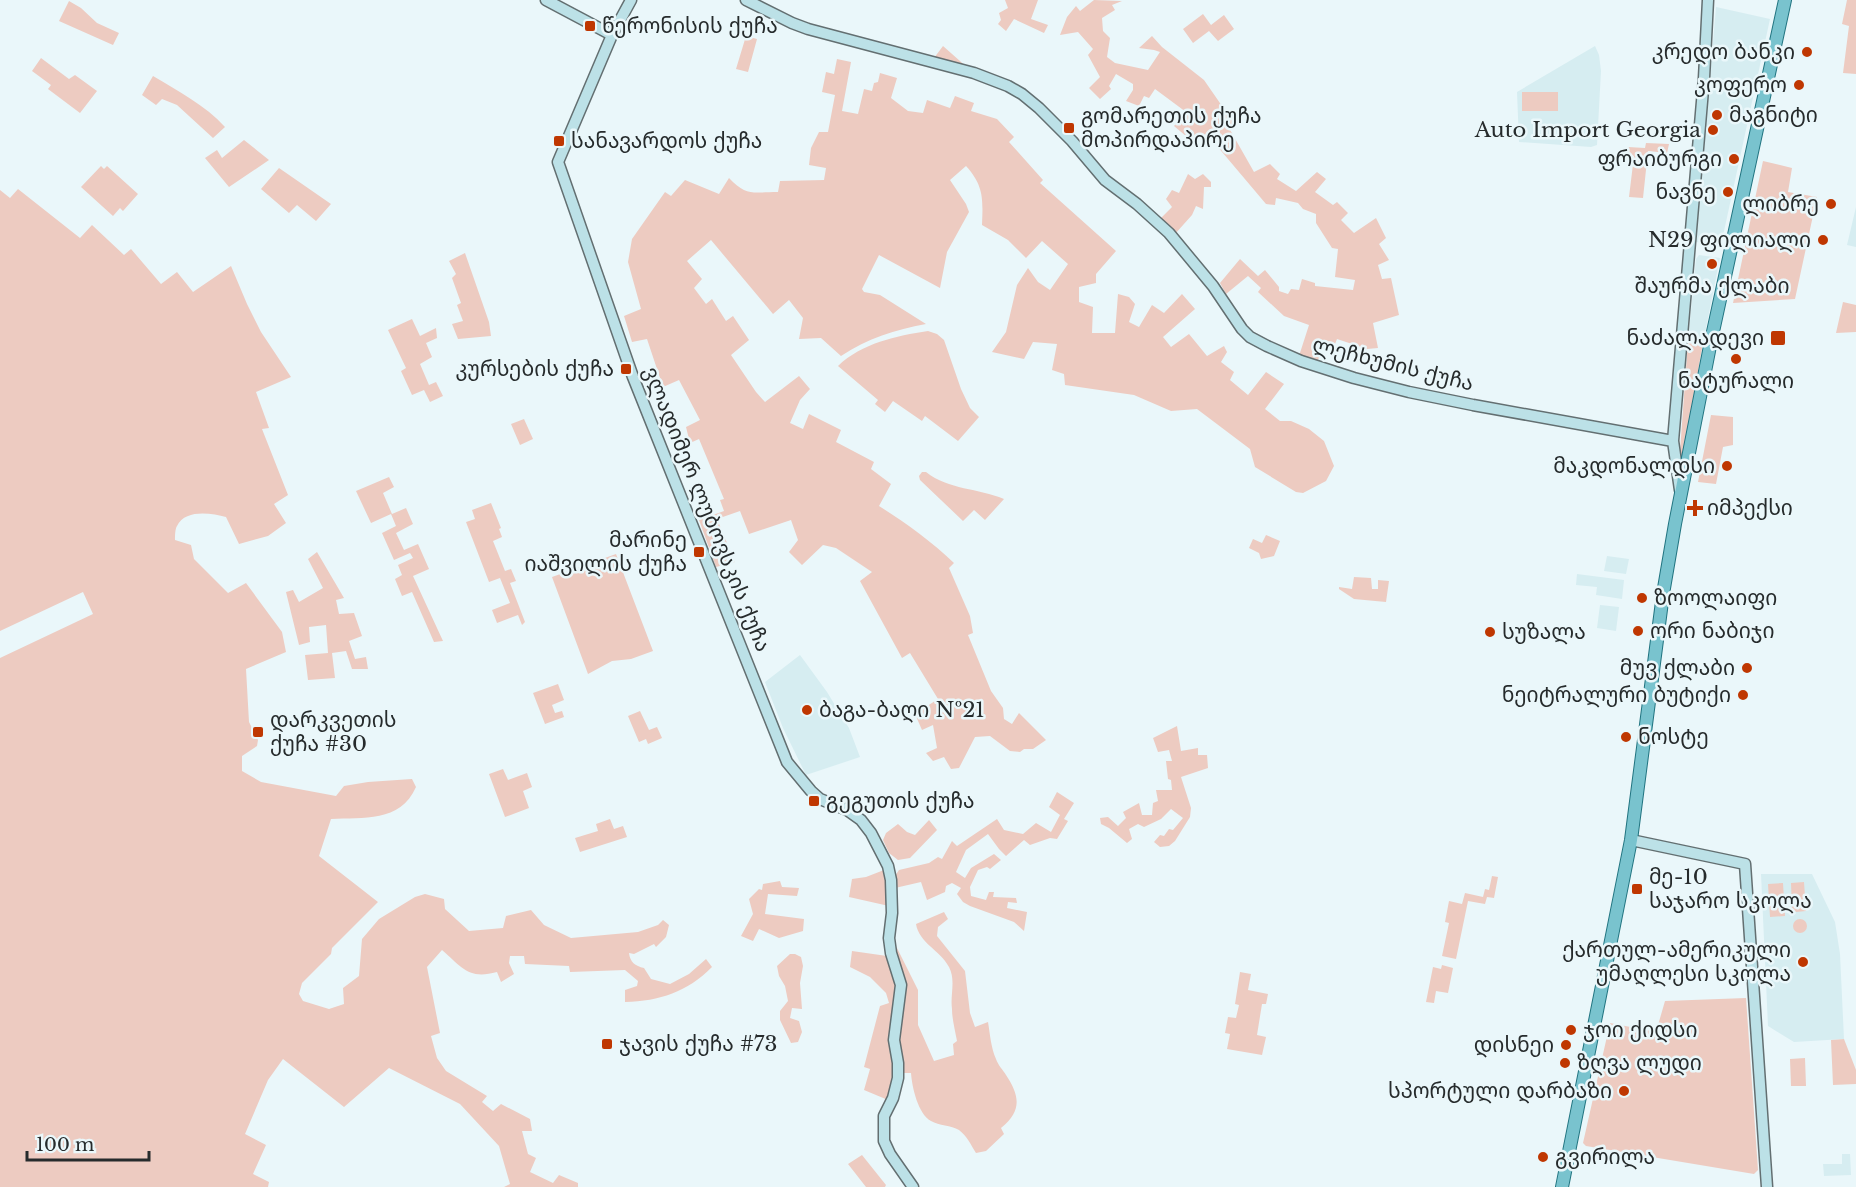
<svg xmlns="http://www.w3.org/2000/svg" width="1856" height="1187" font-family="'Libre Baskerville','Noto Sans Georgian',serif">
<rect width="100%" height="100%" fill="#eaf7fa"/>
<path fill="#d6edf1" d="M1716 7 1770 19 1721 245 1696 242Z
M1595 46 1599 55 1601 71 1597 145 1591 147 1519 142 1517 92Z
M1856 207V247L1847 245Z
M1699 255 1720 258 1703 343 1688 341 1696 259Z
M1607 556 1629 559 1626 574 1604 571Z
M1577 574 1624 580 1622 599 1596 595 1597 587 1576 585Z
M1600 605 1619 607 1616 631 1597 628Z
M800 655 827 692 849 728 860 757 806 775 783 728 765 682Z
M1761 874H1812L1835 922 1840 954 1844 1039 1794 1042 1768 1026Z
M1842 1154H1850L1851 1175 1824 1176 1823 1164H1842Z"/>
<path fill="#edcbc1" d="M1005 0H1038L1031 19 1048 25 1044 33 1014 19 1006 31 998 24 1001 20 999 13 1008 8Z
M1094 0 1122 1 1112 5 1115 10 1102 18 1103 31 1110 38 1107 57 1115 63 1148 70 1160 52 1154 50 1139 48 1152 36 1162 47 1204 80 1222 106 1241 121 1229 128 1254 172 1270 164 1280 174 1277 179 1296 191 1317 172 1326 179 1315 192 1333 205 1337 202 1348 213 1341 220 1354 233 1376 218 1386 238 1379 244 1389 260 1378 265 1382 279 1391 278 1399 315 1373 323 1378 348 1367 349 1337 339 1335 344 1325 340 1317 363 1299 356 1309 325 1284 316 1258 292 1261 288 1248 276 1226 294 1220 283 1240 259 1258 276 1265 270 1279 287V291L1288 294 1291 289 1299 290 1302 279 1315 283V286L1353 290 1355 280 1335 277 1338 249 1332 248 1316 223V214L1303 209 1298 203 1276 198 1275 205 1266 204 1217 146 1203 135 1193 142 1174 126 1186 112 1155 89 1149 98 1144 96 1139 106 1126 101 1133 90V84L1116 74 1109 86 1111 89 1100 99 1089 88 1100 77 1088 55 1093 49 1078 32 1060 35 1067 17 1076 6 1080 11Z
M1847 0H1856V74L1843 73 1849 26 1842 24Z
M69 1 81 8 97 23 119 33 113 45 59 21Z
M1203 14 1211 25 1224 15 1234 29 1218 41 1209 31 1193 43 1183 29Z
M746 36 757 39 748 72 736 69Z
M943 46 969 69 934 58Z
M41 58 69 79 75 75 97 91 80 113 48 89 51 85 32 71Z
M837 59 851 62 842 111 858 114 864 89 872 91 874 83 878 82 880 73 897 78 891 98 908 111 923 113 927 100 950 108 955 96 974 103 971 111 997 119 1014 137 1009 142 1043 180 1040 183 1116 251 1096 274V283L1079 287V302L1093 307 1092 333H1115L1118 294 1129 297 1135 304 1129 322 1139 327 1152 305 1164 313 1182 294 1195 309 1163 337 1171 347 1189 334 1207 356 1224 346 1227 352 1221 362 1234 372 1230 380 1248 395 1266 372 1284 384 1265 409 1280 421H1291L1309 429 1324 441 1334 466 1326 481 1303 493 1296 492 1255 467 1250 449 1197 409 1171 411 1134 395 1065 385 1064 374 1052 370 1057 344 1033 342 1024 359 992 352 1006 332 1017 285 1028 268 1038 282 1050 290 1068 264 1042 241 1026 258 1008 240 982 225C983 199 984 186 966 166L950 180 966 204 969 212 947 252 940 288 879 255 862 289 864 292 880 295 926 324C895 330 868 338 841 356L821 338 799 339 803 318 789 300 773 314 711 240 687 261 702 279 694 288 706 304 712 299 726 321 733 316 749 340 731 355 756 392 765 402 799 376 810 389 800 400 790 423 803 429 809 414 841 430 836 442 874 462 871 469 891 484 879 506C906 523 931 541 954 563L949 568 970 616 973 633 968 635 991 691 1003 708 1004 719 1012 724 1019 713 1046 740 1033 749H1024L1020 752 1010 751 990 736 975 737 959 768 951 769 944 757 933 761 926 753 937 748 933 725 922 730 915 714 938 699 910 653 902 658 860 581 872 572 836 548 823 545 802 565 789 552 798 540 791 520 749 534 740 511 717 519 735 562 716 567 699 520 724 511 720 500 724 499 699 439 690 443 686 427 700 420 679 380 663 387 647 339 632 342 624 316 641 309 628 262 632 239 665 192 671 196 685 180 719 194 729 178C747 197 753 192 778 192L780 181 824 180 826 168 809 165 811 148 819 132H828L835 95 822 92 826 72 834 74Z
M153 76C178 91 205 105 225 127L213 138 177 105 162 99 156 105 142 95Z
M1522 92H1558V111H1522Z
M244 140 269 160 229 187 205 158 217 150 222 158Z
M1646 143 1669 144 1667 153 1648 151 1643 198 1629 197 1634 156 1628 153V147L1645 148Z
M1763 161 1792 168 1788 192 1817 197 1795 299 1733 303Z
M101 166 104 169 107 166 138 194 123 211 120 208 113 216 81 187Z
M279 168 331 204 316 221 297 205 289 213 261 189Z
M1188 174 1195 179 1203 174 1211 182V187H1204L1203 209 1196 206 1192 215 1175 234 1159 220 1172 207 1166 199 1172 190 1179 193Z
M18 189 80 238 92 225 124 255 131 249 161 284 177 272 193 292 231 266 247 304 261 332 291 377 256 392 269 428 262 429 288 495 274 504 286 523 268 536 239 544 226 517C211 513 185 509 177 526 175 529 175 536 175 540L191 545 194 559 228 593 246 583 282 632 286 652 246 669 249 722 258 740 257 746 242 756V771L261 782 336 796 344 786 368 782 412 779 416 787C400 823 363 817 331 819L319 856 378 902 332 948 331 954 302 983 299 994 303 1001 329 1009 344 1004 343 988 359 976 362 939 379 919 415 897 425 894 444 899 445 909 469 931 503 928 506 916 531 910 544 925 571 938 638 932 658 925 663 920 669 925 666 937 656 947 654 944 634 954 629 953C630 962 635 966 644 968L651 979 670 984 689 974 706 959 712 967C687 992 660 1001 625 1002V990L637 986 638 981 625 970 570 972 569 966 525 964 524 956H510L509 963 514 974 501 982 497 972C468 980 462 967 442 950L427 967 440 1033 431 1036 437 1058 446 1071 487 1096 482 1102 493 1111 501 1104 530 1119 532 1131H522L528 1154 536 1158 530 1172 553 1183 559 1175 578 1183V1187H504L510 1184 499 1146 460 1104 389 1068 344 1107 283 1059 268 1080 245 1134 266 1145 253 1174 269 1182 268 1187H0V658L93 614 83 592 0 631V190L10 198Z
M465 253 489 322 491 336 458 339 452 324 463 321 457 305 461 303 452 278 456 274 449 261Z
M1843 302 1856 305V332L1836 333Z
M412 319 420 336 436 328 437 338 426 343 432 357 420 364 429 385 436 382 443 396 430 402 424 390 412 395 401 371 406 368 388 330Z
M928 331 937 334 944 340 961 389 970 408 979 417 958 441 925 416 922 421 893 401 885 412 875 404 878 400 838 366C862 343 896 336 928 331Z
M1688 341 1703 343 1681 465H1679Z
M1711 415 1733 417V445L1723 447 1716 484 1698 482Z
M524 419 533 439 520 445 511 424Z
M922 472H926C949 490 978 488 1004 499L985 520 974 510 963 521 920 480 919 476Z
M389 477 394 487 383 493 392 514 406 508 413 524 396 533 404 550 418 544 429 569 413 576 443 641 434 642 412 592 402 596 395 579 402 575 398 565 413 558 410 553 394 560 382 533 396 526 391 514 371 523 356 491Z
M491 503 501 528 499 529 502 537 493 541 505 571 511 569 516 581 510 583 525 622 522 625 518 615 497 623 492 610 510 603 500 578 489 582 466 522 475 519 472 510Z
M1266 535 1280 541 1274 556 1261 559 1259 553 1249 548 1253 539 1262 543Z
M317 552 344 598 336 600 339 614 354 613 362 636 349 641 355 659 366 657 368 669H352L346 651 332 653 335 678 308 680 305 655 328 653 326 625 309 627 310 642 299 645 286 592 293 590 299 602 323 588 308 559Z
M616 554 653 651 631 659 612 661 588 674 552 577Z
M1354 577 1371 578 1372 589H1378V580L1389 581 1386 602 1354 599 1339 589V587L1352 589Z
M558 684 564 700 552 705 555 713 562 711 564 717 545 724 533 693Z
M640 711 649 730 657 727 662 738 648 744 646 739 639 742 628 716Z
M1177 726 1181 751 1198 748V755H1207L1208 768 1181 777 1191 808 1190 817 1175 841 1169 846 1160 847 1154 842 1160 835 1164 836 1169 829 1173 830 1183 818 1171 809 1161 819 1144 827 1138 824 1129 829 1132 839 1127 843 1109 828 1101 824 1100 818 1108 817 1118 826 1126 818 1123 812 1139 803 1142 815H1152L1153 803 1158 801 1156 790H1172L1171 780 1168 779 1166 761H1172L1169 750 1158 752 1153 738Z
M503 769 508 780 527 773 532 787 523 791 529 808 505 817 489 774Z
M1057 792 1074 803 1064 819 1068 821 1057 839 1050 838 1030 845 1024 840 1006 856 999 849 988 834 966 850 956 872 965 878 971 868 994 854 1001 860 990 869 987 867 978 870 970 887 971 896 986 900 989 892H994L993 897 1016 898 1017 903 1008 902 1007 908 1027 912 1024 931 1014 922 970 906 963 902 957 894 961 888 952 883 946 886 945 892 927 900 921 882 895 888V876L899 870 929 863 938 857 942 859 952 841 957 846 997 819 1004 830 1023 834 1036 823 1051 832 1060 815 1049 807Z
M610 819 614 829 623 826 627 837 580 852 575 838 598 831 596 824Z
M929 820 937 830 910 858 898 860 889 853 883 840 886 833 898 824 907 832 915 835Z
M884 870 888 885 889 906 849 897 852 879 866 877Z
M1492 876 1498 877 1494 898 1487 897 1485 904 1468 901 1456 959 1442 956 1449 923 1445 922 1449 901 1462 904 1465 893 1483 897 1485 889 1489 890Z
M780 881 782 887 799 888 797 896 768 894 765 914 804 919 803 931 779 938 759 929 753 941 741 936 753 914 749 899 759 889 762 890 763 884Z
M1804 882 1806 911 1796 912 1792 909 1791 883Z
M1783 883 1785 916 1770 917 1768 884Z
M944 912 948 919 938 927 937 936 965 971 970 1013 975 1027 988 1022C990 1034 991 1048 996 1059 998 1065 1003 1070 1006 1075 1020 1096 1022 1111 1001 1128L1004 1134 986 1151 976 1153C971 1145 967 1136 959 1130 951 1125 939 1126 931 1121 918 1114 912 1087 911 1073H904L899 1046 900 1025 894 942 918 990V1025L934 1061 954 1055 953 1044 957 1041C955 1030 952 1019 952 1009 950 995 956 980 949 967 940 950 919 943 916 924Z
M1793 926a7 7 0 1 1 14 0a7 7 0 1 1-14 0Z
M1682 942 1694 944 1692 956 1680 954Z
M852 951 887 956 899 988 895 1071 888 1100 864 1090 870 1069 864 1067 880 1006 889 1003 886 993 870 977 850 967Z
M790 954H795L801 957 803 966 800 983 802 1009 792 1008 790 1018 799 1021 802 1032 798 1042 791 1043 780 1020V1011L788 1001 785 986 779 976 777 966Z
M1442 965 1453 968 1448 993 1436 991 1434 1003 1426 1002 1433 967 1441 969Z
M1240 972 1251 974 1248 990 1268 994 1266 1004H1262L1257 1035 1266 1037 1262 1055 1227 1049 1230 1034 1225 1033 1228 1017 1236 1018 1239 1005 1235 1004Z
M1746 998 1758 1170 1754 1174 1586 1146 1583 1143 1610 1023 1656 1032 1665 1001Z
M1844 1039 1856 1070V1084L1833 1085 1831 1040Z
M1805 1058 1806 1086H1791L1790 1059Z
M862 1155 886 1185 885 1187H866L848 1164Z"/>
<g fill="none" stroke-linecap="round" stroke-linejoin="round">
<g stroke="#636f71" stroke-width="13">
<path id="secondary" d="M546 0 612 35
M631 0 612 35 558 162 633 377 787 762 811 791 820 799 847 810 861 820 871 833 888 866 891 880 892 913 889 938 891 953 901 985 894 1040 898 1063V1078L893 1098 884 1116V1141L890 1154 913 1187
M746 0 792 23 808 29 974 73 1008 86 1022 94 1039 108 1072 141 1105 180 1137 204 1169 233 1213 286 1242 329 1250 337 1267 346 1301 361 1354 378 1409 392 1473 405 1673 441
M1680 490 1673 441 1704 78 1708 0
M1631 840 1745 864 1767 1187"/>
</g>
<g stroke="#217480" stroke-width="14">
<path id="primary" d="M1562 1187 1631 840 1663 594 1675 524 1711 341 1785 0"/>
</g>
<use href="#secondary" stroke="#bce1e7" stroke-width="10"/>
<use href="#primary" stroke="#79c3ce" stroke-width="12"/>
</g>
<g fill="#bf3701" stroke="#eaf7fa" stroke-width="2">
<rect x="584" y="20" width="12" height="12" rx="3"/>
<circle cx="1807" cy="52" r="6"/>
<circle cx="1799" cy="85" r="6"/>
<circle cx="1717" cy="115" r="6"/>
<rect x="1063" y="122" width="12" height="12" rx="3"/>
<circle cx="1713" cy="130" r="6"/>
<rect x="553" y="135" width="12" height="12" rx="3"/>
<circle cx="1734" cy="159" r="6"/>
<circle cx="1728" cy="192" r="6"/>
<circle cx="1831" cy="204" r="6"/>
<circle cx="1823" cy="240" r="6"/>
<circle cx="1712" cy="264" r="6"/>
<rect x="1770" y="330" width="16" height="16" rx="3"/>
<circle cx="1736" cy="359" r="6"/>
<rect x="620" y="363" width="12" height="12" rx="3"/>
<circle cx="1727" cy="466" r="6"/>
<path d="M1692 499h6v6h6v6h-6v6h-6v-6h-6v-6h6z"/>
<rect x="693" y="546" width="12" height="12" rx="3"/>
<circle cx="1642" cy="598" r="6"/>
<circle cx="1638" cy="631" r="6"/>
<circle cx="1490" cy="632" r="6"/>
<circle cx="1747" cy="668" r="6"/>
<circle cx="1743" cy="695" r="6"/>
<circle cx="807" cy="710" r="6"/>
<rect x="252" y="726" width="12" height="12" rx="3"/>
<circle cx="1626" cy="737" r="6"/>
<rect x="808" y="795" width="12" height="12" rx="3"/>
<rect x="1631" y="883" width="12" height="12" rx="3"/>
<circle cx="1803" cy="962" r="6"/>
<circle cx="1571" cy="1030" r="6"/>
<rect x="601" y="1038" width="12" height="12" rx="3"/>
<circle cx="1566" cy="1045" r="6"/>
<circle cx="1565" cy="1063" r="6"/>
<circle cx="1624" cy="1091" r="6"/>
<circle cx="1543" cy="1157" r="6"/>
</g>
<g text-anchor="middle" stroke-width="5" stroke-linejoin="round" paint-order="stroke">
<g font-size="21" fill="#262b2c" stroke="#eaf7fa" text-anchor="start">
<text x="602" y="33">წერონისის ქუჩა</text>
<text x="1795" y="59" text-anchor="end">კრედო ბანკი</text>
<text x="1787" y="92" text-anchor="end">კოფერო</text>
<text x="1729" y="122">მაგნიტი</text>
<text x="1081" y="123">გომარეთის ქუჩა<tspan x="1081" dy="24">მოპირდაპირე</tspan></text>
<text x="1701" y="137" text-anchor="end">Auto Import Georgia</text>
<text x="571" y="148">სანავარდოს ქუჩა</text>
<text x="1722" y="166" text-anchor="end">ფრაიბურგი</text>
<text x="1716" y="199" text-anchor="end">ნავნე</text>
<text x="1819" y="211" text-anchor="end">ლიბრე</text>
<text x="1811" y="247" text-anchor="end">N29 ფილიალი</text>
<text x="1712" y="293" text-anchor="middle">შაურმა ქლაბი</text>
<text x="1764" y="345" text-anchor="end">ნაძალადევი</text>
<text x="614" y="376" text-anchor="end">კურსების ქუჩა</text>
<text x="1736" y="388" text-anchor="middle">ნატურალი</text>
<text x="1715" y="473" text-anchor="end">მაკდონალდსი</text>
<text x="1707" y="515">იმპექსი</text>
<text x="687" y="547" text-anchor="end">მარინე<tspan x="687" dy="24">იაშვილის ქუჩა</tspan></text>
<text x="1654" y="605">ზოოლაიფი</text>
<text x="1650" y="638">ორი ნაბიჯი</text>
<text x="1502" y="639">სუზალა</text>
<text x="1735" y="675" text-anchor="end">მუვ ქლაბი</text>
<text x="1731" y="702" text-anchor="end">ნეიტრალური ბუტიქი</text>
<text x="819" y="717">ბაგა-ბაღი №21</text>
<text x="270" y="727">დარკვეთის<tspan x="270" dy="24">ქუჩა #30</tspan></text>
<text x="1638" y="744">ნოსტე</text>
<text x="826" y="808">გეგუთის ქუჩა</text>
<text x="1649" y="884">მე-10<tspan x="1649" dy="24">საჯარო სკოლა</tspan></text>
<text x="1791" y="957" text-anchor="end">ქართულ-ამერიკული<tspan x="1791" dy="24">უმაღლესი სკოლა</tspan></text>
<text x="1583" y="1037">ჯოი ქიდსი</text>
<text x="619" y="1051">ჯავის ქუჩა #73</text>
<text x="1554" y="1052" text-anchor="end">დისნეი</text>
<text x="1577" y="1070">ზღვა ლუდი</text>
<text x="1612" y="1098" text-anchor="end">სპორტული დარბაზი</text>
<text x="1555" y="1164">გვირილა</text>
</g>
<g font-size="21" fill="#262b2c" stroke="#eaf7fa">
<text transform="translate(1393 364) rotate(14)" y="7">ლეჩხუმის ქუჩა</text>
<text transform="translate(707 509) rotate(68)" y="7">ვლადიმერ ლუბოვსკის ქუჩა</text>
</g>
</g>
<path d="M27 1151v9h122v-9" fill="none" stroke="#262b2c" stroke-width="3"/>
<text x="36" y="1151" font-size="18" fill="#262b2c" stroke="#eaf7fa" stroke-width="4.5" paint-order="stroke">100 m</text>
</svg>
